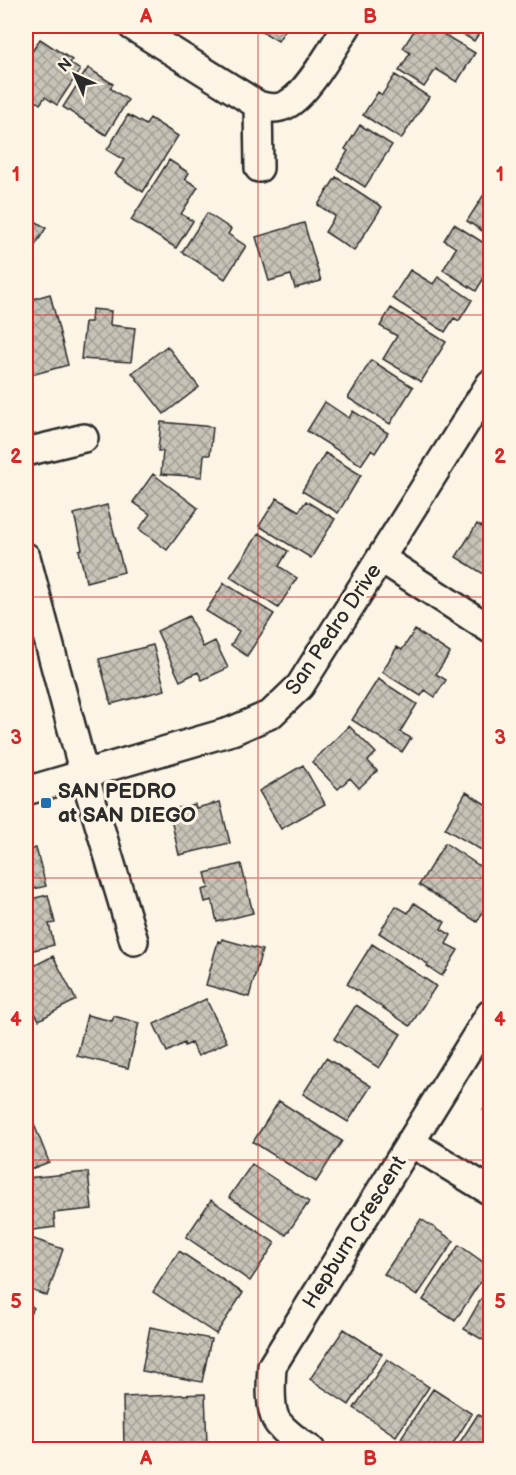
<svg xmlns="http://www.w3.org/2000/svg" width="516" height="1475" font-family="'Balsamiq Sans',sans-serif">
<defs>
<pattern id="building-cross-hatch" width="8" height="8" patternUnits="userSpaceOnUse" patternTransform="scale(1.5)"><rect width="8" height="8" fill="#c8c3b7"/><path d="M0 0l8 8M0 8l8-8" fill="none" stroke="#a39f95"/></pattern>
</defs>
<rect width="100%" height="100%" fill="#fcf5e5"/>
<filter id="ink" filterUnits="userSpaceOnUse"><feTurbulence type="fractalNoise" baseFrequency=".0167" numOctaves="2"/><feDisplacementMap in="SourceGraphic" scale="12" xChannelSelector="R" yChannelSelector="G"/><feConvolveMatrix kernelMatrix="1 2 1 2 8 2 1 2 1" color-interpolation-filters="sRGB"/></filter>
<g filter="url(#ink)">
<path fill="url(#building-cross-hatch)" stroke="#2b2b2b" stroke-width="1.5" d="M253 26H288L278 41Z
M417 26H430L475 53 457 82 436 69 424 87 399 71 410 53 403 48Z
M449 26H484L474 41Z
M40 39 72 60 70 63 80 70 57 105 45 97 40 104 26 94V61Z
M88 68 113 84 110 88 128 100 106 135 63 107Z
M395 75 429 97 401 139 363 115 378 92 382 95Z
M128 115 146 125 150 118 178 136 143 192 115 174 124 160 107 150Z
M360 125 392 145 365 187 337 169 348 151 345 149Z
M169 160 189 173 185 179 198 187 181 214 193 221 176 248 131 220Z
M336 177 382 207 354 251 325 232 335 216 318 205Z
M490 185V236L467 221Z
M207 213 231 229 228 234 246 246 225 279 182 252Z
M26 215 46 228 26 260Z
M304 223 321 281 295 288 291 275 269 281 256 237Z
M454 224 490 247V268L476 291 443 270 456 248 444 240Z
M410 270 433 284 438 277 472 300 459 321 454 318 445 332 392 298Z
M50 294 68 365 31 375 26 355V301Z
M391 308 446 342 421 382 383 359 397 336 380 326Z
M92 309 111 311 110 325 135 328 131 362 81 359 85 322H91Z
M167 346 199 387 164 414 132 373Z
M371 360 413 387 390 424 348 398Z
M325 402 349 418 353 411 388 433 375 453 371 450 361 465 307 431Z
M161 422 213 427 210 455H204L202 477 161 474 163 451H158Z
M325 453 361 475 338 513 302 491Z
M153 474 198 508 167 550 139 529 150 514 133 502Z
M277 498 299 511 306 501 335 519 311 558 259 526Z
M107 505 124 572 86 582 79 550 82 549 74 514Z
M490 514V578L456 557 477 524 482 527Z
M259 533 288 551 279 566 297 578 278 608 230 577Z
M224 583 274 614 247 656 231 645 239 631 206 611Z
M189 616 203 647 215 641 228 668 202 680 198 672 180 681 157 631Z
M415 630 450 653 436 674 446 680 435 697 425 690 421 696 382 672 397 647 402 650Z
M153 645 165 690 111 704 99 659Z
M378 679 417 704 400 732 411 738 402 752 352 720Z
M349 726 376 753 368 761 377 771 359 788 350 778 338 789 312 762Z
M303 765 325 804 281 829 259 791Z
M466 792 490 807V855L445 829Z
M220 802 230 843 179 855 169 810 195 804 196 808Z
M445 843 490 873V900L477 922 419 885Z
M36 848 46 886 26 891V851Z
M241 864 253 913 217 922 212 900 205 902 202 890 209 888 205 873Z
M48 895 55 923 49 924 54 945 26 952V900Z
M414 903 445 922 441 929 451 935 446 944 458 950 442 976 427 966 428 964 379 933 396 906 408 913Z
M222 939 262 950 249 997 206 985 218 941 221 942Z
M372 944 436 986 410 1026 347 984Z
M53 956 76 1000 39 1020 26 997V970Z
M206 999 227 1042 198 1056 191 1043 185 1046 184 1043 167 1052 154 1024Z
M356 1005 401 1034 379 1068 334 1039Z
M87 1015 112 1021 114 1016 139 1023 128 1068 77 1056Z
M326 1058 371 1086 348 1122 303 1094Z
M490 1099V1115L483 1110Z
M279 1101 342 1141 316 1182 253 1142Z
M30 1114 49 1162 26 1171V1116Z
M252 1164 309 1202 286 1235 229 1197Z
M88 1172 92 1209 54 1213 55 1227 26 1231V1178Z
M211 1200 275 1243 250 1281 186 1237Z
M421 1219 454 1241 417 1296 384 1274Z
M28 1237 63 1249 47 1296 26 1288V1243Z
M459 1245 490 1267 455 1321 423 1300Z
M179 1251 243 1293 216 1334 153 1292Z
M490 1283V1344L464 1329Z
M26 1302 34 1308 26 1320Z
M150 1327 211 1339 202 1382 142 1371Z
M344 1329 382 1354 349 1405 310 1379Z
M387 1359 429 1387 396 1436 354 1408Z
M433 1389 472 1414 449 1450H420L401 1438Z
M205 1394 207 1444 124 1448 123 1397Z
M478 1414 490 1422V1450H455Z"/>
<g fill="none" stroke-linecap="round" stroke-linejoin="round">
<g stroke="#2b2b2b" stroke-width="32">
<path id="minor" d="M132 26 258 105C267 108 276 110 286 105 307 95 334 46 347 26
M258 105 259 168
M26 452 84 438
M26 557 84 774 134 941
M382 559 490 629
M26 791 232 731 271 714 300 686 490 384
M410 1142 490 1191
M311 1450C300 1443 286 1433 278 1423 269 1411 271 1381 272 1366L490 1014"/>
</g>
<use href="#minor" stroke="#fcf5e5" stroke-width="27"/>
</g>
</g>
<path fill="none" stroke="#d62828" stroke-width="1.5" stroke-opacity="0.55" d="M258 26V1450M26 315H490M26 597H490M26 878H490M26 1160H490"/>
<rect fill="#1f6fb2" stroke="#fcf5e5" stroke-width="2" x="40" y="797" width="12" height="12" rx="3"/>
<g text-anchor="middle" stroke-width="6" stroke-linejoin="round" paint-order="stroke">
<g font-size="21" fill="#2b2b2b" stroke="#fcf5e5">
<text transform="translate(333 629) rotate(-56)" y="7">San Pedro Drive</text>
<text transform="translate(354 1232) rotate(-58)" y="7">Hepburn Crescent</text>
</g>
<g font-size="21" font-weight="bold" fill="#2b2b2b" stroke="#fcf5e5" text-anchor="start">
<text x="58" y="798">SAN PEDRO<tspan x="58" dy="24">at SAN DIEGO</tspan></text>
</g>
</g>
<rect width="516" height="1475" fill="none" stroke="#fcf5e5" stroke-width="66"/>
<g transform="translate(75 75) rotate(315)" stroke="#fcf5e5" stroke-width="4.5" paint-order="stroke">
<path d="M0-4.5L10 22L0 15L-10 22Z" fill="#2b2b2b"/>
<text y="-9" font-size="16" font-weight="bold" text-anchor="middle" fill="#2b2b2b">N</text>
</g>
<rect x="33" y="33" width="450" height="1409" fill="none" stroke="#d62828" stroke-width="2"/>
<g font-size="20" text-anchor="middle" font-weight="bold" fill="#d62828">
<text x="146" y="23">A</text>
<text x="370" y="23">B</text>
<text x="16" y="181">1</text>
<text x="500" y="181">1</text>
<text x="16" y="463">2</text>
<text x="500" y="463">2</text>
<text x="16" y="744">3</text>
<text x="500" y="744">3</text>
<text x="16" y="1026">4</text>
<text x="500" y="1026">4</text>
<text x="16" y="1308">5</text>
<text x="500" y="1308">5</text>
<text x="146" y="1465">A</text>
<text x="370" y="1465">B</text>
</g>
</svg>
